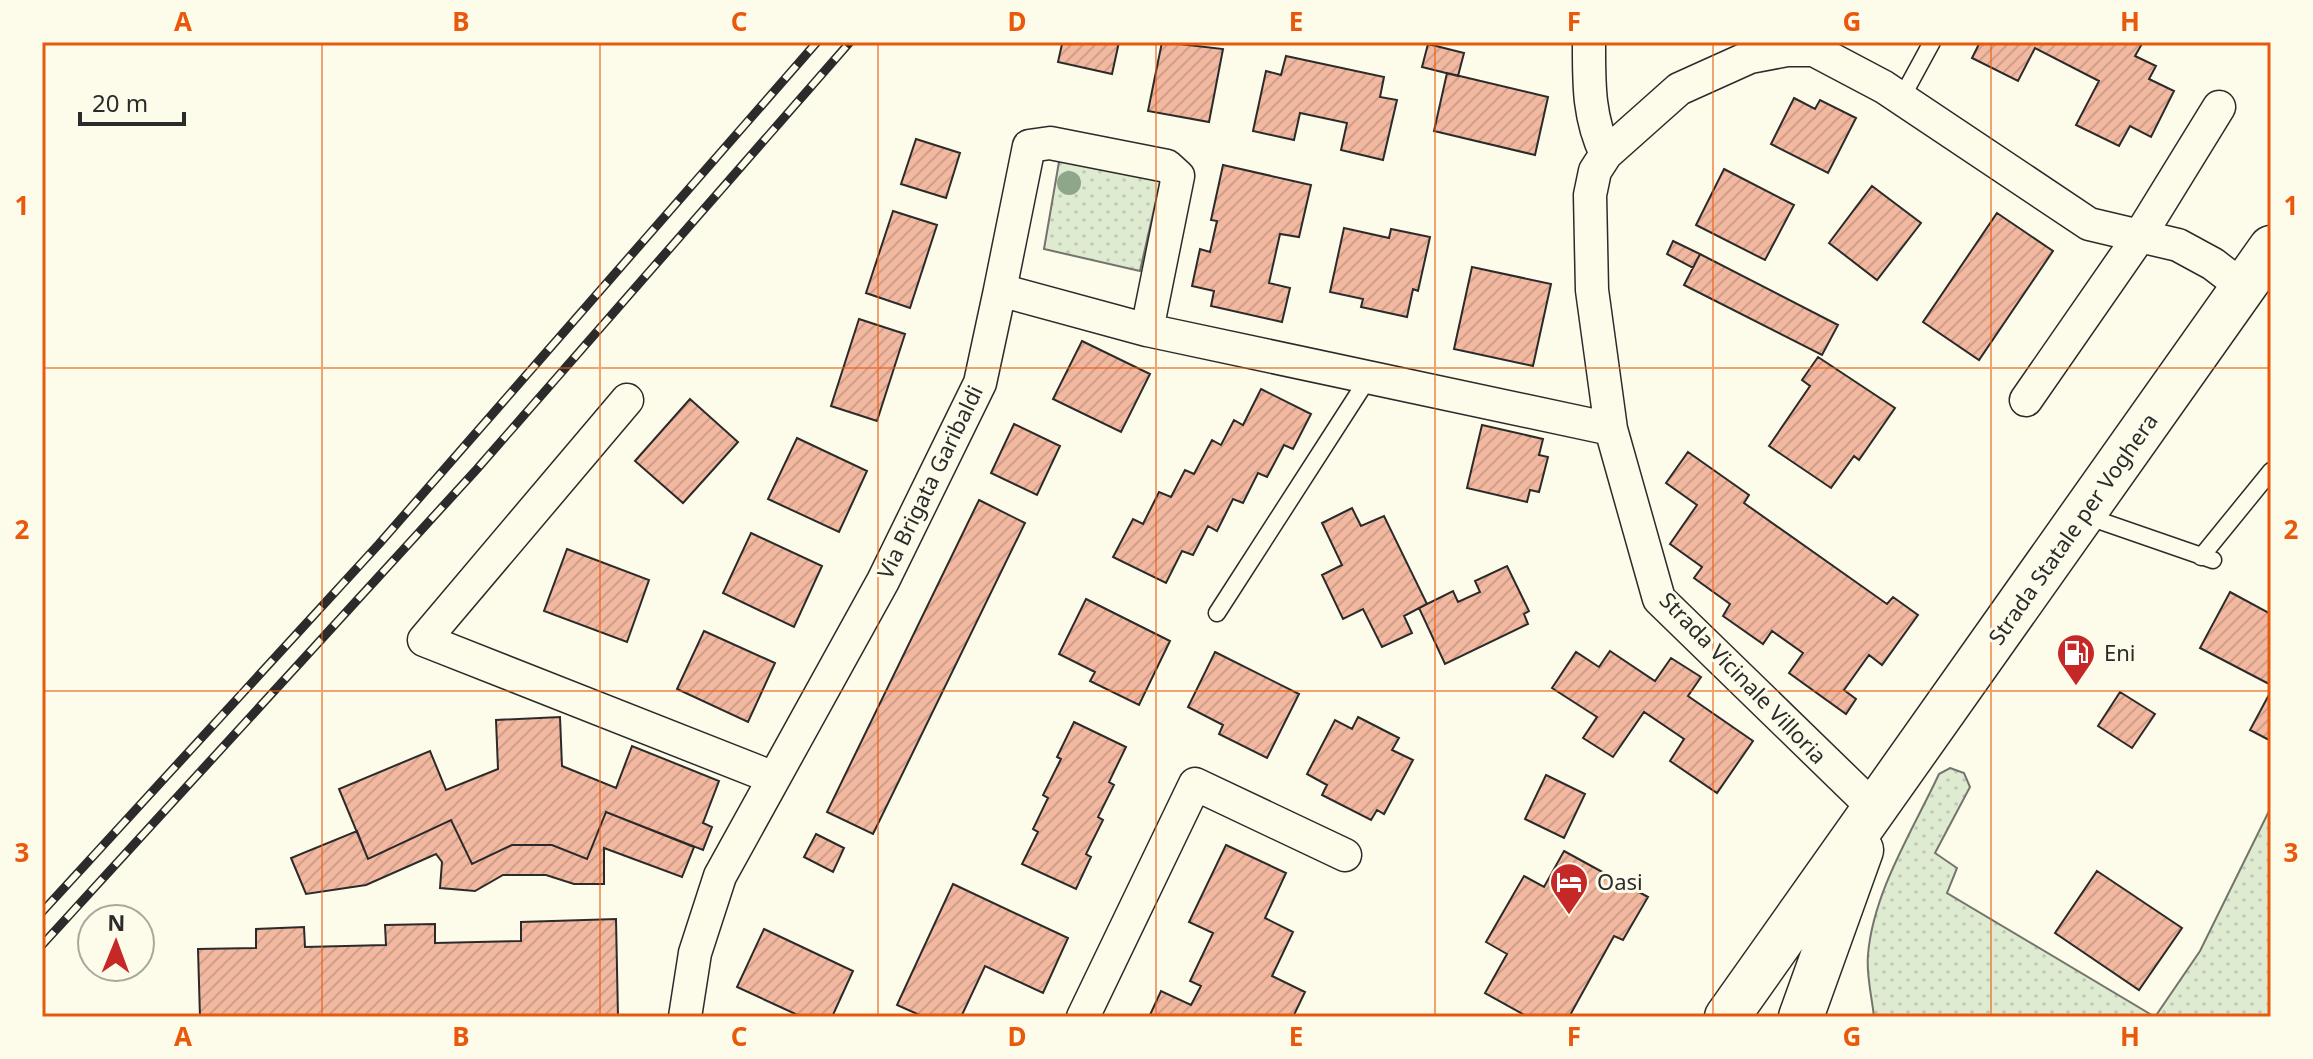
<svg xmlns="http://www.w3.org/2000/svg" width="2313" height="1059" font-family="'Noto Sans',sans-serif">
<defs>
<pattern id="grass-dots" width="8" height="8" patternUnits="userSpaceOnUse" patternTransform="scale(2)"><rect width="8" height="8" fill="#deebd1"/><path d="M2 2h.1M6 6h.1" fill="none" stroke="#bfcab4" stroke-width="1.8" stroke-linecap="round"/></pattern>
<pattern id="building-hatch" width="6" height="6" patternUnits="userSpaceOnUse" patternTransform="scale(2)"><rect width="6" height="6" fill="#f2b8a0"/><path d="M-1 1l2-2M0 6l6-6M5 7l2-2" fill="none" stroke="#d09e8a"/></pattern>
</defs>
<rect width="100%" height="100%" fill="#fdfbea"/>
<path fill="url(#grass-dots)" stroke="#74746e" stroke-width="2" d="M1060 156 1162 174 1140 271 1044 249Z
M1950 768 1964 773 1970 787 1935 853 1957 868 1947 893 2155 1017H1874C1872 997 1866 975 1868 955 1873 892 1913 830 1939 774Z
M2271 807V1017H2155L2200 951Z"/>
<path fill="url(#building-hatch)" stroke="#2b2b2b" stroke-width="2" d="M1119 42 1112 74 1058 62 1062 44 1055 43Z
M1162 42 1223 49 1209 122 1148 111Z
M1980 42H2143L2135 56 2156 66 2149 79 2174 91 2151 137 2130 126 2119 146 2076 125 2099 81 2035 48 2018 81 1972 58Z
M1428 44 1464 53 1458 76 1422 67Z
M1286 56 1384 77 1380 97 1397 100 1383 160 1341 150 1347 123 1300 113 1294 140 1253 131 1266 71 1281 75Z
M1447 73 1548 97 1535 155 1434 131Z
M1794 98 1815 109 1820 100 1856 118 1828 173 1771 144Z
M916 139 960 153 946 198 901 184Z
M1223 165 1311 185 1299 237 1280 234 1269 283 1290 288 1282 322 1211 306 1214 291 1192 286 1200 249 1210 252 1217 221 1211 220Z
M1724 169 1794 205 1765 260 1696 225Z
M1872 186 1921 223 1877 280 1829 243Z
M893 211 937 225 910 308 866 293Z
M1997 213 2053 251 1979 360 1923 322Z
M1344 228 1389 238 1391 229 1430 237 1418 291 1413 289 1407 317 1361 307 1363 299 1330 292Z
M1673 241 1700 254 1693 268 1667 254Z
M1700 254 1838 325 1822 355 1684 285Z
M1472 267 1551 284 1533 366 1454 349Z
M859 319 905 334 877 421 831 406Z
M1082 341 1150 374 1121 432 1053 399Z
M1818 357 1895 408 1859 460 1854 456 1831 488 1769 446 1810 386 1802 380Z
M1261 389 1311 414 1293 449 1284 445 1267 477 1258 473 1243 503 1233 499 1217 531 1208 526 1193 555 1182 551 1166 583 1113 557 1133 519 1143 524 1159 492 1171 497 1185 470 1194 474 1212 440 1221 445 1234 420 1243 425Z
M690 399 738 442 683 503 635 461Z
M1014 424 1060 446 1037 495 991 473Z
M1482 425 1543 439 1539 455 1548 457 1539 492 1530 490 1527 502 1467 488Z
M797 438 867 471 839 532 768 499Z
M1688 452 1749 495 1744 503 1887 604 1893 597 1918 615 1882 665 1869 655 1844 690 1856 699 1846 714 1789 673 1803 653 1772 631 1763 644 1723 616 1730 604 1694 578 1702 567 1670 544 1697 505 1666 483Z
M979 500 1025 523 873 834 827 812Z
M1352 508 1361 526 1384 516 1427 604 1404 616 1412 633 1382 647 1363 609 1343 619 1322 575 1342 565 1322 523Z
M751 533 822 566 794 627 723 593Z
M567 549 649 580 627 642 544 611Z
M1507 566 1529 611 1524 614 1528 624 1445 664 1419 608 1453 591 1458 602 1480 592 1475 581Z
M2230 592 2271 614V685L2200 648Z
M1086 599 1170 641 1139 705 1090 681 1095 672 1059 654Z
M704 631 775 663 748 722 677 689Z
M1610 651 1655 681 1671 658 1701 677 1688 696 1753 741 1717 793 1670 761 1684 739 1644 712 1613 757 1583 738 1597 717 1552 688 1576 652 1599 667Z
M1215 652 1299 694 1267 758 1219 734 1223 725 1188 707Z
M2271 691V741L2250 730Z
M2120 692 2155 714 2132 748 2098 726Z
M560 717 562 766 616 788 632 746 719 781 703 823 712 827 703 850 606 812 587 859 552 845H512L472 864 451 820 368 859 339 789 430 751 446 790 498 769 496 720Z
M1358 717 1399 738 1392 750 1413 760 1384 814 1377 810 1371 820 1322 795 1327 785 1307 774 1335 720 1352 729Z
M1074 722 1126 747 1109 782 1114 785 1098 817 1103 820 1086 854 1091 857 1076 889 1022 864 1038 832 1033 829 1048 798 1043 795 1061 759 1057 757Z
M1546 775 1585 794 1564 838 1525 819Z
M606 812 694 847 682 877 604 848V884H574L546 875H503L475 891 440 888 442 862 436 854 366 885 306 894 291 858 357 831 368 859 451 820 472 864 512 845H552L587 859Z
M816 834 844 848 833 872 804 857Z
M1226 845 1286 873 1265 918 1293 932 1272 976 1305 992 1293 1017H1149L1161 991 1191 1005 1201 986 1190 981 1213 933 1189 922Z
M1564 851 1648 897 1623 940 1614 936 1569 1017H1528L1485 993 1507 954 1486 942 1524 876 1544 887Z
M2097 871 2182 928 2139 990 2055 933Z
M953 884 1068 938 1043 993 985 966 961 1017H924L897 1005Z
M616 919 618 1017H200L198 949 256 948V929L304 927 305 947 386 945 385 925 435 924V943L521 941V922Z
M764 929 853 971 832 1017H802L737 987Z"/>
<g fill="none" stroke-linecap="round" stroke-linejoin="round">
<g stroke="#2b2b2b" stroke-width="19">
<path id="lane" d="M1901 99 1932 42
M2086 516 2213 560
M2201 557 2271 471
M1217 613 1369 377"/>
</g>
<g stroke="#2b2b2b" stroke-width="35">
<path id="street" d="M1589 42C1589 82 1588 117 1606 154
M1000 290 1029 146 1050 143 1167 166 1178 176 1147 330
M627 400 424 640 774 778
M2026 400 2139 237 2219 107
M1876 810 1659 599 1611 429 1592 290 1590 195 1595 171 1606 154 1679 89 1750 57 1787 50H1814L1884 87 2089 224 2178 245 2213 264 2243 287
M685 1017 695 953 720 876 883 581 980 383 1000 290 1147 330 1611 429
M1083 1017 1195 784 1345 855"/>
</g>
<g stroke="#2b2b2b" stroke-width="47">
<path id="secondary" d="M1727 1017 2271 248
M1801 1017 1861 850"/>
</g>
<use href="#lane" stroke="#fdfbea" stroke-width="16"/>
<use href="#street" stroke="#fdfbea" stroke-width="32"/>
<use href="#secondary" stroke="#fdfbea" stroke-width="44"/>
<g stroke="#2b2b2b" stroke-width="9">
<path id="rail" d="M42 912 379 544 817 42
M42 945 477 469 850 42"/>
</g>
<use href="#rail" stroke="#fdfbea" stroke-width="6" stroke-dasharray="18" stroke-linecap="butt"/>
</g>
<circle fill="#8ea78a" cx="1069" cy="183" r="12"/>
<path fill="none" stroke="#e8590c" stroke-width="2" stroke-opacity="0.55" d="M322 42V1017M600 42V1017M878 42V1017M1156 42V1017M1435 42V1017M1713 42V1017M1991 42V1017M42 368H2271M42 691H2271"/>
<defs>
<g id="fuel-pin" transform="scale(2)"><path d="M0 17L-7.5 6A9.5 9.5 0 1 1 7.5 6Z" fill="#c62828" stroke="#fdfbea"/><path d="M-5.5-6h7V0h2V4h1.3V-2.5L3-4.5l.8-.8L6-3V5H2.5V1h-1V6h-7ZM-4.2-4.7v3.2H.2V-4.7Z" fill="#fff"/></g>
<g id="hotel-pin" transform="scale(2)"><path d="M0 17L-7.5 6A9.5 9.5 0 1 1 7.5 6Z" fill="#c62828" stroke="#fdfbea"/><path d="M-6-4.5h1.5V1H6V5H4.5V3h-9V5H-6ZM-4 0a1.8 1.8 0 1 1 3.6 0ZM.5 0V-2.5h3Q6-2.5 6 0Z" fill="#fff"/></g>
</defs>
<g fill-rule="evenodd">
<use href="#fuel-pin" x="2076" y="653"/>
<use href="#hotel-pin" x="1569" y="882"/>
</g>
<g text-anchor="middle" stroke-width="6" stroke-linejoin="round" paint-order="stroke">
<g font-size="22" fill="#2b2b2b" stroke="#fdfbea">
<text transform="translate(930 482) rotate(-64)" y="8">Via Brigata Garibaldi</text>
<text transform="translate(2073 529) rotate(-55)" y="8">Strada Statale per Voghera</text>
<text transform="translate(1743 678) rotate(46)" y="8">Strada Vicinale Villoria</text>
</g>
<g font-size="22" fill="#2b2b2b" stroke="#fdfbea" text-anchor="start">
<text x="2104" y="661">Eni</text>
<text x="1597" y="890">Oasi</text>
</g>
</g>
<rect width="2313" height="1059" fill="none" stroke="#fdfbea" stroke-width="88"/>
<g transform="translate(116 943) rotate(1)"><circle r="38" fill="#fdfbea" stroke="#a9a89e" stroke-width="2"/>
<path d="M0-6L14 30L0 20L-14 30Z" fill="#c62828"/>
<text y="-12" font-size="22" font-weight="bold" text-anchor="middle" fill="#2b2b2b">N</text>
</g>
<path d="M80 112v12h104v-12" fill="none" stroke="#2b2b2b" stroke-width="4"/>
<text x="92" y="112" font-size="24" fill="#2b2b2b" stroke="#fdfbea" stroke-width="6" paint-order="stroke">20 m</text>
<rect x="44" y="44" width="2225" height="971" fill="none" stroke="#e8590c" stroke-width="3"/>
<g font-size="26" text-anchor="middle" font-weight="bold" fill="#e8590c">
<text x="183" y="31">A</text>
<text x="461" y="31">B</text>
<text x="739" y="31">C</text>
<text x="1017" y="31">D</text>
<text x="1296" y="31">E</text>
<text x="1574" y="31">F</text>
<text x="1852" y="31">G</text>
<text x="2130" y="31">H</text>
<text x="22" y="215">1</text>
<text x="2291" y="215">1</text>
<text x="22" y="539">2</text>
<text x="2291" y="539">2</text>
<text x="22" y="862">3</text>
<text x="2291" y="862">3</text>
<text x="183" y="1046">A</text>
<text x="461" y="1046">B</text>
<text x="739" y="1046">C</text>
<text x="1017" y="1046">D</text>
<text x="1296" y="1046">E</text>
<text x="1574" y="1046">F</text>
<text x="1852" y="1046">G</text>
<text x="2130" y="1046">H</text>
</g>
</svg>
